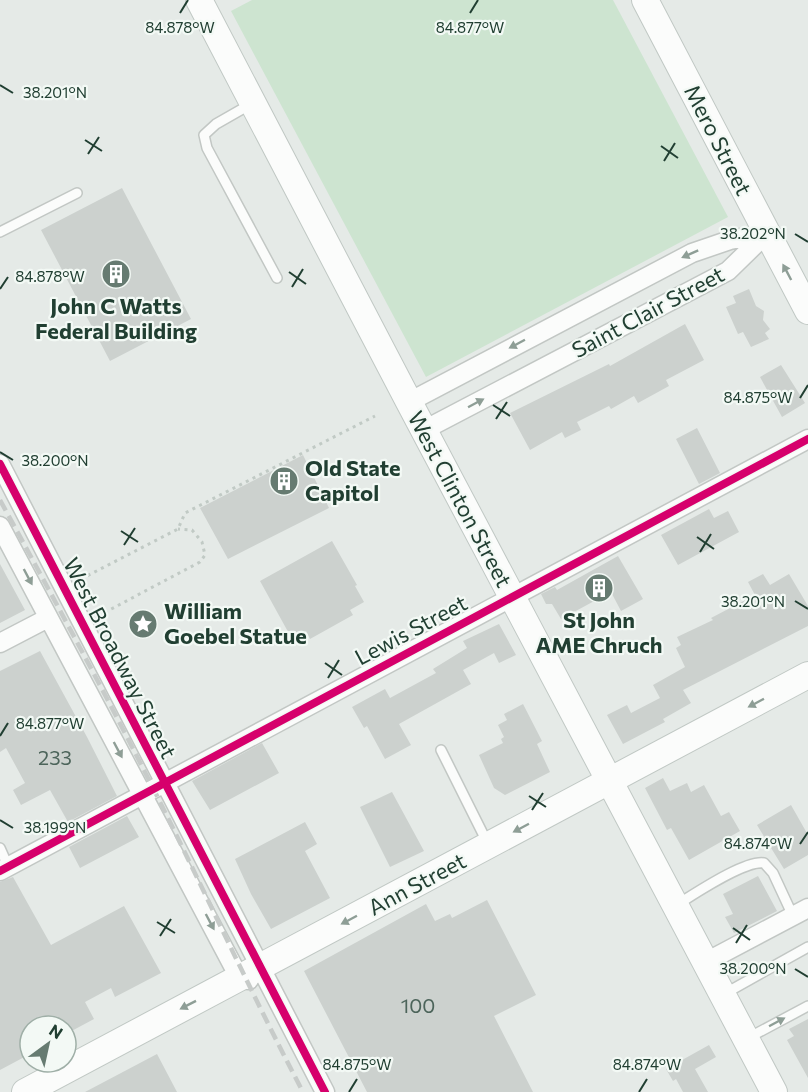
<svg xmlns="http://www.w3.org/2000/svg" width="808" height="1092" font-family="Commissioner,sans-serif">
<rect width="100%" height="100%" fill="#e5eae7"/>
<path fill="#cde4d0" d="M252 0H613L728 217 426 377 231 11Z"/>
<path fill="#ccd1ce" d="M122 188 191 319 110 361 41 230Z
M749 289 756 306 764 311 763 320 770 329 765 333 769 339 751 347 743 332 738 334 726 307 736 303 733 296Z
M685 324 704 360 666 380 669 386 638 403 634 396 611 409 609 406 577 422 581 430 565 438 562 432 530 450 510 413 609 364 610 366Z
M781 365 805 403 782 417 760 377Z
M697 428 720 473 699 484 676 439Z
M303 455 329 508 228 559 200 508Z
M709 509 714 518 728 511 739 532 678 565 661 535Z
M332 541 357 585 355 586 364 602 350 610 353 615 310 639 306 631 292 639 260 581Z
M618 556 643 599 621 611 611 592 561 619 552 604H546L541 594 555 587 557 590Z
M0 564 25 610 0 623Z
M763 574 770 585 789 574 808 606V626L683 690 691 703 663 719 665 722 623 744 607 715 627 705 631 713 660 698 653 685 685 667 676 648 681 645 677 637 713 620 711 618 755 595 748 582Z
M499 624 516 655 499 663 494 653 463 670 471 684 399 724 411 745 385 759 367 726 364 728 352 707 385 689 390 698 436 673 433 669 467 648 463 641Z
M40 651 87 737 117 796 68 822 50 790 21 805 13 790 25 783 6 748 0 752V671Z
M523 704 542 741 537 744 550 772 505 795 494 788 479 755 503 743 501 739 504 737 498 725 507 720 504 714Z
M262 743 279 773 210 810 192 781Z
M663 778 670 791 687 783 691 792 704 785 721 816 729 812 740 831 689 860 671 828 667 830 645 788Z
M392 792 424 851 390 867 360 807Z
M791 805 808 835V855L784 869 757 825Z
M127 816 139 837 80 868 69 847Z
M305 822 317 844 305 851 330 898 271 929 251 894 235 859Z
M758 876 777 911 734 933 725 917 733 914 723 894Z
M13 877 51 945 124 906 161 973 115 997 111 988 85 1002 94 1019 66 1034V1026H30V1054L0 1070V882Z
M487 900 536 995 494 1016 533 1092H367L304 971 426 904 435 921 450 914 452 918Z
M808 1019V1078L787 1040 794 1036 789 1029Z
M709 1045 716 1057 695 1069 708 1092H683L676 1079 673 1081 666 1069Z
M157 1054 177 1092H85Z"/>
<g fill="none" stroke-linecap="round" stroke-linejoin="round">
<g stroke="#c2c7c4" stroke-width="12">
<path id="lane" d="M251 104 216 124 204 135 207 148 277 278
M0 232 77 193
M441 750 488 844
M0 848 8 866
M678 904C696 893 745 860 764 863L773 873 793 916
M724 994 808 947
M748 1038 808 1006"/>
</g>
<g stroke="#c2c7c4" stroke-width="21">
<path id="street" d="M409 402 692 253 730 240 767 233
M424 430 728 271 767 233
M0 464 325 1092
M0 526 240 979 249 980
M0 643 48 618
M0 871 808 439
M706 962 808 908"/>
</g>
<g stroke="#c0c8c4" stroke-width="28">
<path id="secondary" d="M199 0 409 402 774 1092
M645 0 808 311
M25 1092 808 675"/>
</g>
<path stroke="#c1cac5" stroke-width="3" stroke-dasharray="3 4.5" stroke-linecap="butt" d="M81 579 178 529 185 513 375 416
M98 616 200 562 205 555 202 542 192 530 178 529"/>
<use href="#lane" stroke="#fbfcfb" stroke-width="9"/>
<use href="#street" stroke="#fbfcfb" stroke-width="18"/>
<use href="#secondary" stroke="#fbfcfb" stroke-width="26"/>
<path stroke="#c7cbc9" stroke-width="4.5" stroke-dasharray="12 6" stroke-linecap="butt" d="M0 500C54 599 108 698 158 798 207 896 252 995 303 1092"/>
<g stroke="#f3f9f5" stroke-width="11">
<path id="cycleway" d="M0 464 325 1092
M0 871 808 439"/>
</g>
<use href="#cycleway" stroke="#d6006c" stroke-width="8"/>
</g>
<defs><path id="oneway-solid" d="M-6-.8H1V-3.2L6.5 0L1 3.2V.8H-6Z" transform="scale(1.5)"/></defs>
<g fill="#8e9e96">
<use href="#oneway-solid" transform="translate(690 254) rotate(156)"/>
<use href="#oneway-solid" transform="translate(787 272) rotate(-118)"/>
<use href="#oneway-solid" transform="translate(517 344) rotate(152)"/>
<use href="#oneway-solid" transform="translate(476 403) rotate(-28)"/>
<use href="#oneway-solid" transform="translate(28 577) rotate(62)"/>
<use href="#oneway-solid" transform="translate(756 703) rotate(152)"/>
<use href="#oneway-solid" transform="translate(118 750) rotate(62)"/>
<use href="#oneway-solid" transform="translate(521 828) rotate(152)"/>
<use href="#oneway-solid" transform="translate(349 920) rotate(152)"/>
<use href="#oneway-solid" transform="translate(210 922) rotate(62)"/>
<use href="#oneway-solid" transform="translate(188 1005) rotate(153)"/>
<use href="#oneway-solid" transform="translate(777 1022) rotate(-28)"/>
</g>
<path fill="none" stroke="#213f32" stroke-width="2" d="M180 13 188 0M470 13 478 0M0 85 13 93M85 140 102 151M661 146 678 158M88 154 99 137M664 161 675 143M795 234 808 242M289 272 306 284M292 287 303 269M0 289 8 277M800 398 808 385M493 405 510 416M496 419 507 402M0 452 13 460M121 531 138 542M697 537 714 549M124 545 135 528M700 552 711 534M795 601 808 609M325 663 342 675M328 678 339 660M0 736 8 723M529 796 546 807M532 810 543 793M0 820 13 828M800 844 808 832M157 922 175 933M733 928 750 940M160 936 171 919M736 943 747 925M795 969 808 977M349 1092 357 1079M639 1092 647 1079"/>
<defs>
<g id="building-disc" transform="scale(1.5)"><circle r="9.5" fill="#667b71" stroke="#f3f9f5"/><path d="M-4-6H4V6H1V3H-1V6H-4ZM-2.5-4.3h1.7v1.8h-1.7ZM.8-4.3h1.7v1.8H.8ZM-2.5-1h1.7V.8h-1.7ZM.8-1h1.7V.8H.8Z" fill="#fff"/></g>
<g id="sight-disc" transform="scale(1.5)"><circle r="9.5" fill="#667b71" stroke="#f3f9f5"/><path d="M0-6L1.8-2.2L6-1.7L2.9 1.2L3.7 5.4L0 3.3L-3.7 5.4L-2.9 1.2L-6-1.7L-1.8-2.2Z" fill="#fff"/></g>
</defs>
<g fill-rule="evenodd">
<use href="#building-disc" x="116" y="274"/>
<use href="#building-disc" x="284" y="481"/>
<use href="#building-disc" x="599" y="588"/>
<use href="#sight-disc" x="143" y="624"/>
</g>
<g text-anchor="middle" stroke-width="4.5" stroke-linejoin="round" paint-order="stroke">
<g font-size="20" fill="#4c645a">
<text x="55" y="765">233</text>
<text x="418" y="1013">100</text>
</g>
<g font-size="22" fill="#213f32" stroke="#f3f9f5">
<text transform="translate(718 140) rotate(63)" y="8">Mero Street</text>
<text transform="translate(648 312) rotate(-28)" y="8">Saint Clair Street</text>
<text transform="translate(460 499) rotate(62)" y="8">West Clinton Street</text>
<text transform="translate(411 630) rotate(-28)" y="8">Lewis Street</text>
<text transform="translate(120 658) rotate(63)" y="8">West Broadway Street</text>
<text transform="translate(417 884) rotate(-28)" y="8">Ann Street</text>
</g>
<g font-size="22" font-weight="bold" fill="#213f32" stroke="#f3f9f5">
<text x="116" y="314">John C Watts<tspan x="116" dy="25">Federal Building</tspan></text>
<text x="305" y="476" text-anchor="start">Old State<tspan x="305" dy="25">Capitol</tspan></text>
<text x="164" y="619" text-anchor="start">William<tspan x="164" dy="25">Goebel Statue</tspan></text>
<text x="599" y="628">St John<tspan x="599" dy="25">AME Chruch</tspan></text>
</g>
</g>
<g font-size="15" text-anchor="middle" fill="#213f32" stroke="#f3f9f5" stroke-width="4.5" stroke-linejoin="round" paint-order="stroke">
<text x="180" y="33">84.878°W</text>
<text x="470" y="33">84.877°W</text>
<text x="55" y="98">38.201°N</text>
<text x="753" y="239">38.202°N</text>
<text x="50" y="282">84.878°W</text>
<text x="758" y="403">84.875°W</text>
<text x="55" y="466">38.200°N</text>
<text x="753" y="607">38.201°N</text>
<text x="50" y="729">84.877°W</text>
<text x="55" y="833">38.199°N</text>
<text x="758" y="849">84.874°W</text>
<text x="753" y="974">38.200°N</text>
<text x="357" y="1070">84.875°W</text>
<text x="647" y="1070">84.874°W</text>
</g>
<g transform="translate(48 1044) rotate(33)"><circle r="28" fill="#f3f9f5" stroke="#9fafa7" stroke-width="1.5"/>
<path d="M0-4.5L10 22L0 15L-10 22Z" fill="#667b71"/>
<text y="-9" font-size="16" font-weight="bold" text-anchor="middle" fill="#213f32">N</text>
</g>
</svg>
